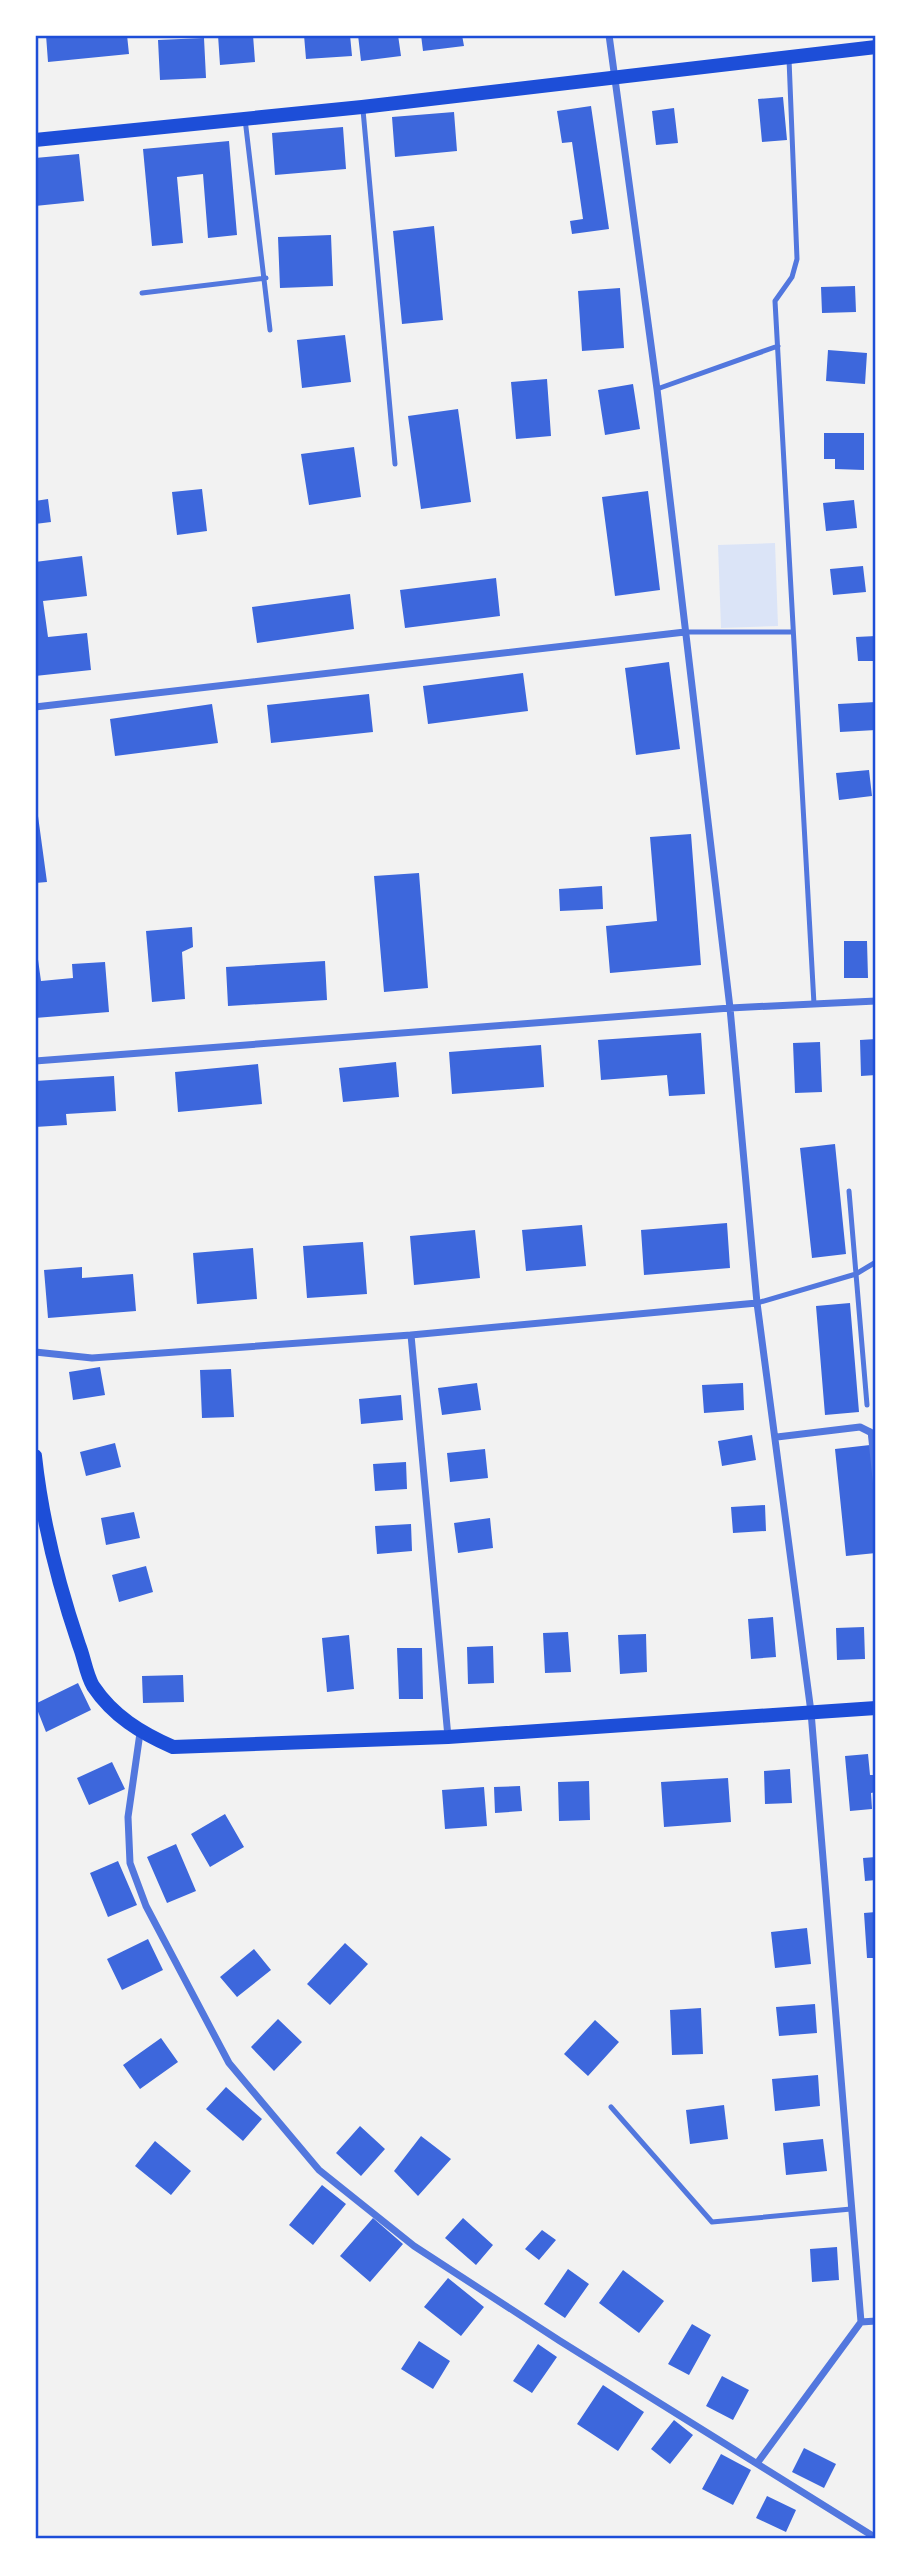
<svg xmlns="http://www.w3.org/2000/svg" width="911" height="2574" font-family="'Libre Baskerville',serif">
<rect width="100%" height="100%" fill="#f2f2f2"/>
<path fill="#dbe4f7" d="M775 543 778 626 721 628 718 545Z"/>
<path fill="#3d67dc" d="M46 35H127L129 54 48 62Z
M218 35H253L255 62 220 65Z
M304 35H350L352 56 306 59Z
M358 35H398L401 56 361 61Z
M421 35H462L464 46 423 51Z
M204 38 206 78 160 80 158 40Z
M783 97 787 140 762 142 758 99Z
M591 106 609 229 572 234 570 221 583 219 572 142 562 143 557 111Z
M674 108 678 143 656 145 652 111Z
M454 112 457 151 395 157 392 117Z
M343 127 346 169 275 175 272 133Z
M229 141 237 235 208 238 203 174 177 177 183 243 152 246 143 149Z
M79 154 84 201 35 206V158Z
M434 226 443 320 402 324 393 231Z
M331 235 333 286 280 288 278 237Z
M855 286 856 312 822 313 821 287Z
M620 288 624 348 582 351 578 291Z
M345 335 351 382 302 388 297 340Z
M828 350 867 353 865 384 826 381Z
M547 379 551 436 516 439 511 382Z
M633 384 640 429 605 435 598 390Z
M458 409 471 502 421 509 408 416Z
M824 433H864V470L835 469V459H824Z
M354 447 361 497 309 505 301 454Z
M202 489 207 531 177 535 172 492Z
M648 491 660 590 615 596 602 497Z
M48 499 51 522 35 524V501Z
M854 500 857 528 826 531 823 503Z
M82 556 87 596 43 601 48 637 87 633 91 670 35 676V562Z
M863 566 866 592 833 595 830 569Z
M496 578 500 616 405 628 400 590Z
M350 594 354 629 257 643 252 607Z
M876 636V661H858L856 637Z
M669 662 680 749 636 755 625 668Z
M523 673 528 711 428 724 423 686Z
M369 694 373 732 271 743 267 705Z
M876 702V730L840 732 838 704Z
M212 704 218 743 115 756 110 719Z
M869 770 872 796 839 800 836 773Z
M35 794 47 882 35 883Z
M691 834 701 965 610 973 606 926 657 921 650 837Z
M419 873 428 988 384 992 374 876Z
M602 886 603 909 560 911 559 889Z
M192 927 193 947 182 952 185 999 152 1002 146 931Z
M35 938 41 981 73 978 72 964 105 962 109 1012 35 1018Z
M844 941H867L868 978H844Z
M325 961 327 1000 228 1006 226 967Z
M701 1033 705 1094 669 1096 667 1075 601 1080 598 1040Z
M876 1039V1075L861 1076 860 1040Z
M820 1042 822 1092 795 1093 793 1043Z
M541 1045 544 1087 452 1094 449 1052Z
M396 1062 399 1097 343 1102 339 1068Z
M258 1064 262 1104 178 1112 175 1072Z
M114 1076 116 1111 66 1114 67 1125 35 1127V1081Z
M835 1144 846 1254 812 1258 800 1148Z
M727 1223 730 1268 644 1275 641 1230Z
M582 1225 586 1266 526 1271 522 1230Z
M475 1230 480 1278 414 1285 410 1236Z
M363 1242 367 1294 307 1298 303 1246Z
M253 1248 257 1299 197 1304 193 1253Z
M82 1267V1278L133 1274 136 1311 48 1318 44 1270Z
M850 1303 859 1412 825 1415 816 1306Z
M100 1367 105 1395 73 1400 69 1372Z
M231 1369 234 1417 202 1418 200 1370Z
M477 1383 481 1410 442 1415 438 1388Z
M743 1383 744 1410 704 1413 702 1385Z
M401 1395 403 1420 361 1424 359 1399Z
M752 1435 756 1460 722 1466 718 1441Z
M115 1443 121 1467 86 1476 80 1452Z
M870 1445 876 1507V1553L846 1556 835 1449Z
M485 1449 488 1478 450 1482 447 1453Z
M406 1462 407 1489 375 1491 373 1464Z
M765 1505 766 1531 733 1533 731 1507Z
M134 1512 140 1538 106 1545 101 1518Z
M490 1518 493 1548 458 1553 454 1523Z
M411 1524 412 1551 377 1554 375 1526Z
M146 1566 153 1592 119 1602 112 1575Z
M773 1617 776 1657 751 1659 748 1619Z
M864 1627 865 1659 837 1660 836 1628Z
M568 1632 571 1672 545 1673 543 1633Z
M646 1634 647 1672 620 1674 618 1635Z
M349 1635 354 1689 327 1692 322 1638Z
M493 1646 494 1683 468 1684 467 1647Z
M397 1648H422L423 1699H399Z
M183 1675 184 1702 143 1703 142 1676Z
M78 1683 91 1710 46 1732 35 1704Z
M868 1754 870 1775H876V1792L871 1793 872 1809 850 1811 845 1756Z
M112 1762 125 1789 89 1805 77 1778Z
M790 1769 792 1803 765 1804 764 1771Z
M728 1778 731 1822 664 1827 661 1782Z
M589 1781 590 1820 559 1821 558 1782Z
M520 1786 522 1811 495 1813 494 1787Z
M484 1787 487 1826 445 1829 442 1790Z
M225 1814 244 1847 210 1867 191 1834Z
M176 1844 196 1891 167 1903 147 1857Z
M876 1857V1880L865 1881 863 1858Z
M118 1861 137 1905 108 1917 90 1873Z
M876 1912V1958H867L864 1913Z
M807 1928 811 1964 775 1968 771 1932Z
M148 1939 163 1970 122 1990 107 1959Z
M345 1943 368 1964 330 2005 307 1984Z
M254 1949 271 1970 237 1997 220 1977Z
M815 2004 817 2033 779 2036 776 2007Z
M701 2008 703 2054 672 2055 670 2010Z
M278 2019 302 2042 274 2071 251 2047Z
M595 2020 619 2042 588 2076 564 2054Z
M161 2038 178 2062 140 2089 123 2065Z
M818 2075 820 2106 775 2111 772 2079Z
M226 2087 262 2119 243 2141 206 2109Z
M724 2105 728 2139 690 2144 686 2110Z
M360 2126 385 2149 361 2176 336 2153Z
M421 2136 451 2159 418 2196 394 2171Z
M823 2139 827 2171 786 2175 783 2143Z
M155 2141 191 2171 171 2195 135 2166Z
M322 2185 346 2204 313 2245 289 2225Z
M373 2218 403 2244 370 2282 340 2256Z
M463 2218 493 2245 476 2265 445 2238Z
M542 2230 556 2240 539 2260 525 2249Z
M837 2247 839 2280 812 2282 810 2249Z
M568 2269 589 2284 565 2318 544 2304Z
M623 2270 664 2301 639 2333 599 2303Z
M448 2278 484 2307 461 2336 424 2307Z
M692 2324 711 2335 689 2375 668 2364Z
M419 2341 450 2361 433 2389 401 2369Z
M538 2344 557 2357 532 2393 513 2381Z
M722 2376 749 2390 733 2420 706 2406Z
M603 2385 644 2412 618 2451 577 2424Z
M674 2420 693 2435 670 2464 651 2449Z
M804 2448 836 2464 824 2488 792 2472Z
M721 2454 751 2470 733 2505 702 2489Z
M767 2496 796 2510 786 2532 756 2518Z"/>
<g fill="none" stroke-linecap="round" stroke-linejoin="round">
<path stroke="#5277de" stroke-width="5" d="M789 59 797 259 792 277 775 301 814 1004
M363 110 395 464
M245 119 270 330
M142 293 266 278
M657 389 778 346
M685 632H793
M757 1303 856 1274 849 1191
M867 1405 856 1274 876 1262
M870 1431 876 1488
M611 2107 712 2222 851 2209"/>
<path stroke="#5277de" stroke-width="7" d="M609 35 657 389 730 1008 757 1303 811 1712 861 2322 758 2462
M35 707 685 632
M35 1061 730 1008 876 1001
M411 1335 448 1737
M35 1352 92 1358 411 1335 757 1303
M777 1437 860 1427 876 1435
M140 1733 128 1817 130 1863 146 1906 229 2063 319 2170 414 2246 560 2341 876 2538
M861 2322 876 2321"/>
<path stroke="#1d4ed8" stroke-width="14" d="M35 140 362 107 876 47
M35 1456C42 1521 58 1583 79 1645 84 1657 86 1674 93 1686 113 1716 141 1733 173 1747L448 1737 876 1708"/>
</g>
<rect width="911" height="2574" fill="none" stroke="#ffffff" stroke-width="74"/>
<rect x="37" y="37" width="837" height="2500" fill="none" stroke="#1d4ed8" stroke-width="2.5"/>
</svg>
